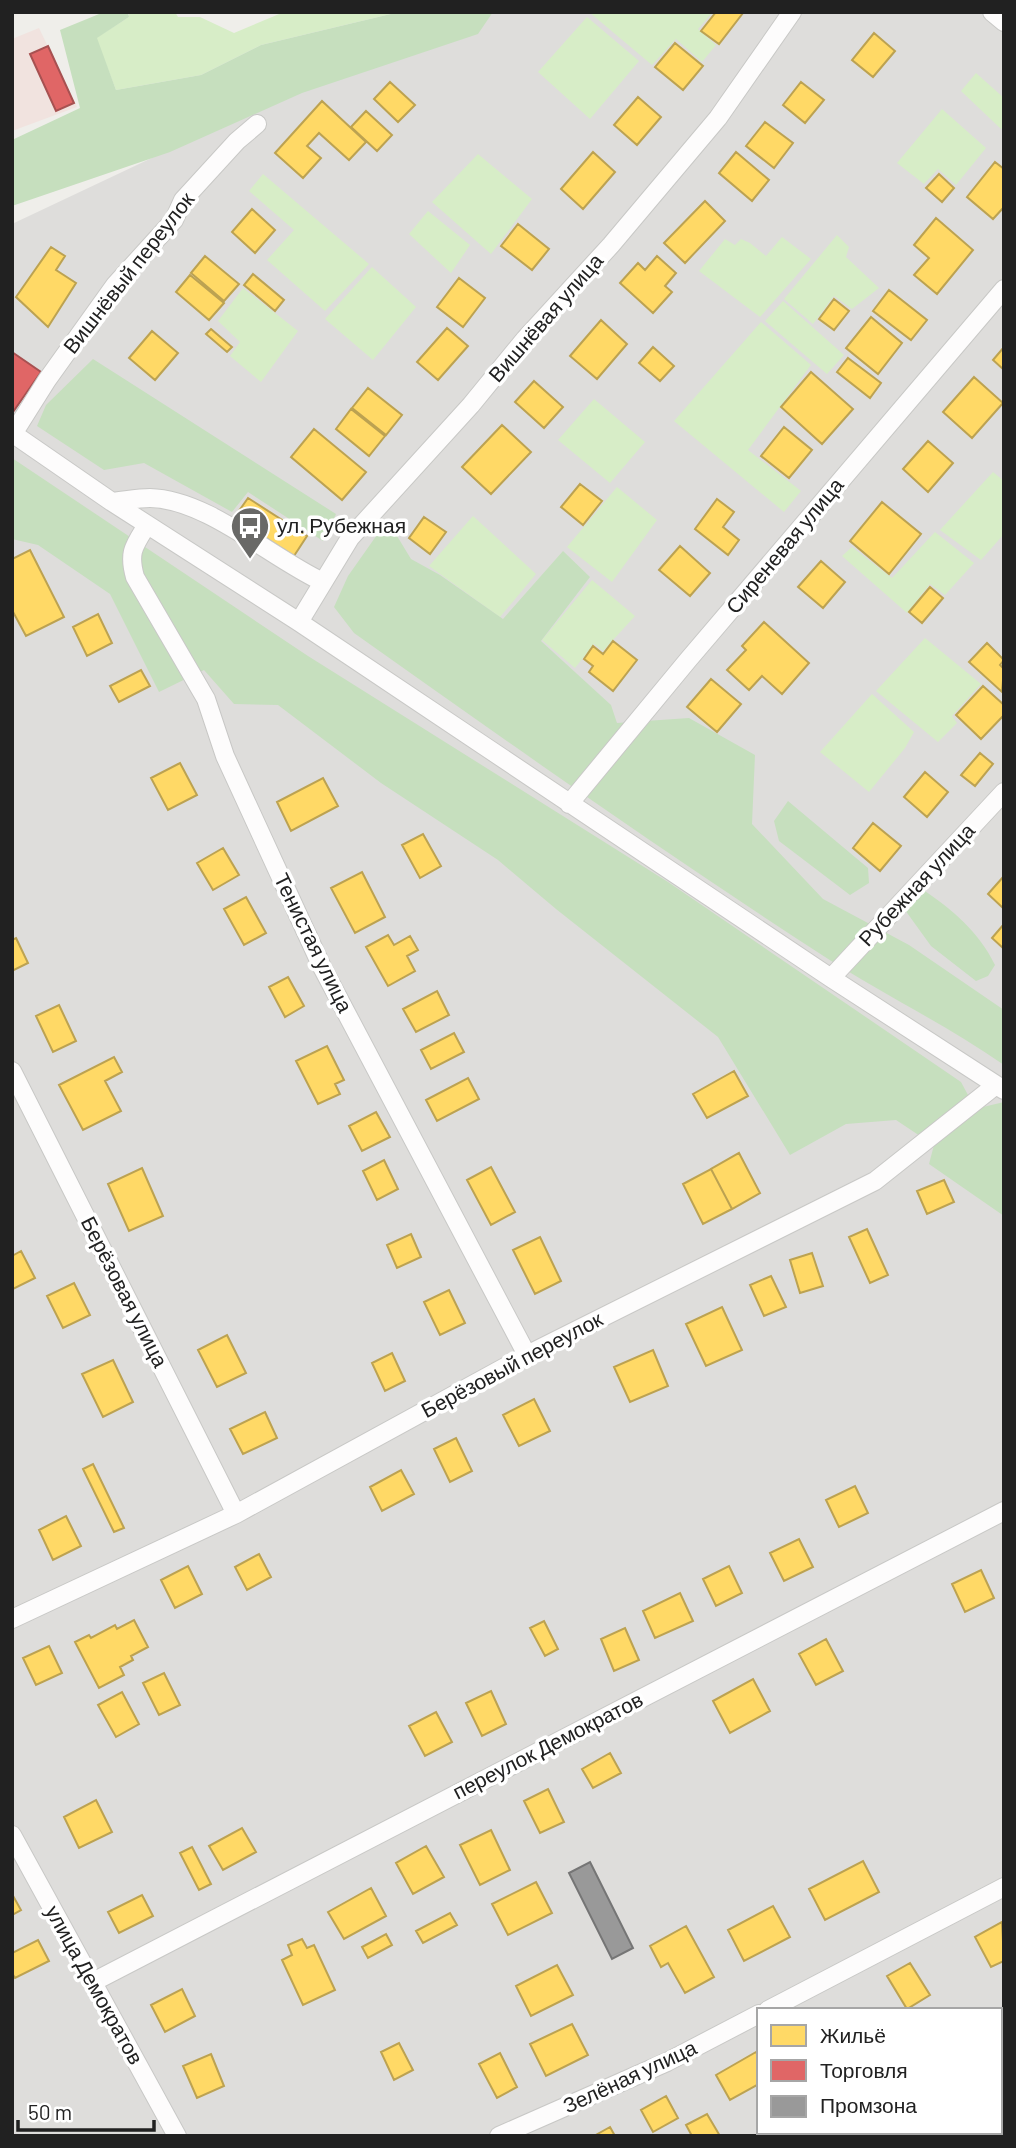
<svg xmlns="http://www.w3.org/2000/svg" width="1016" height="2148" font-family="Barlow,sans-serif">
<rect width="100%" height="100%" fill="#efeeea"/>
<path fill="#dedddb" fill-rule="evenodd" d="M461 12H1004V2136H12V224ZM759 2010H1000V2132H759Z"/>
<path fill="#f1e3df" d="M39 28 77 107 12 131V39Z"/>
<path fill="#d7edc7" d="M129 12H175L178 17H200L234 33 284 12H399L261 45 201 75 116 90 96 38 129 17Z
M589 12H713L698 29 716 45 702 62 676 39 652 65Z
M587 17 639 61 590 119 538 72Z
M976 73 1004 98V126L1001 129 961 91Z
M942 109 986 148 956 185 938 169 924 184 897 163Z
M478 154 532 199 491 254 432 202Z
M263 174 369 264 325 311 267 260 294 230 249 191Z
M428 211 470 245 451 273 409 234Z
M837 235 849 247 846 257 879 288 852 309 834 296 813 324 784 299Z
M782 237 811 259 760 317 699 271 725 239 735 245 741 239 750 243 766 256Z
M372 267 416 307 373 360 325 319Z
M243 288 298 331 261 382 230 356 240 342 218 321Z
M783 301 844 355 827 374 765 321Z
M761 322 811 365 748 450 801 491 784 512 674 421Z
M594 399 645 442 610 483 558 440Z
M993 472 1004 481V534L981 560 940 530Z
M617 487 657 520 612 582 567 547Z
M473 516 536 574 500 617 429 566Z
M935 532 974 563 945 595 930 584 907 613 842 556 852 547 892 578Z
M592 580 635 616 603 651 594 644 575 668 542 640Z
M925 638 981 684 952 716 957 723 938 742 876 691Z
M872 694 914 732 905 748 869 792 820 752Z"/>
<path fill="#c6dfbe" d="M104 12H128L129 17 97 38 116 90 201 75 261 45 399 12H493L478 34 302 93 170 152 12 206V140L80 108 60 30Z
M93 359 336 514 323 541 248 492 232 512 144 463 104 470 37 426 46 405Z
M12 458 308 656 668 882 961 1082 968 1095 920 1136 896 1120 846 1124 790 1155 718 1037 556 909 498 860 381 783 278 705 234 704 204 670 159 692 110 594 38 545 12 539Z
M379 532 397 536 411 559 440 575 503 619 563 551 590 577 541 641 611 705 617 723 689 718 755 755 752 824 823 899 909 945 1004 1010V1065C945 1024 882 994 822 955 663 852 509 743 354 633L334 607 348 576Z
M788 801 868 868 869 883 850 895 779 841 774 821Z
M922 889C953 910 979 932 995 965L988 976 976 981 931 946 905 910Z
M1004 1102V1216L929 1164 934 1145 983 1107Z"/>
<path fill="#ffd966" stroke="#bca251" stroke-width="2" d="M716 12 743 13 719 44 701 31Z
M874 33 895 51 873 77 852 60Z
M675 43 703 66 683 90 655 67Z
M390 82 415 105 398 122 374 99Z
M801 82 824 100 805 123 783 105Z
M638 97 661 117 637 145 614 125Z
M322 101 366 142 349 160 319 133 307 146 321 158 303 178 275 153Z
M366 111 392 135 377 151 351 127Z
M765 122 793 143 774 168 746 146Z
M593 152 615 172 583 209 561 189Z
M736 152 769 180 752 201 719 173Z
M995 162 1004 169V207L993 219 967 197Z
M939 174 954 188 942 202 926 188Z
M705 201 725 221 685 263 664 243Z
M252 209 275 230 255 253 232 232Z
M936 218 973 250 937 294 914 275 929 258 914 245Z
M518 224 549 249 532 270 501 246Z
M51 247 65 256 56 270 76 283 48 327 16 297Z
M205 256 239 284 224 301 191 273Z
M657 256 676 273 665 286 672 292 653 313 620 283 638 263 645 270Z
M253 274 284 300 275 311 244 285Z
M190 275 224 303 209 320 176 292Z
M459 278 485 298 463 327 437 307Z
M889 290 927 320 911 340 873 311Z
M834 299 849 311 834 330 819 319Z
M871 317 902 343 878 374 846 348Z
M601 320 627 344 597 379 570 356Z
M447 328 468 346 438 380 417 362Z
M211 329 232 347 227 352 206 334Z
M152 331 178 353 155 380 129 358Z
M653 347 674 366 660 381 639 363Z
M1004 347V370L993 360Z
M848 358 881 383 870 398 837 372Z
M811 372 853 409 822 444 781 407Z
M974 377 1003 403 972 438 943 412Z
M534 381 563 407 544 428 515 402Z
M368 388 402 415 386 435 352 408Z
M351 409 385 436 369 456 336 429Z
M502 425 531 452 491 494 462 467Z
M784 427 812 450 789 478 761 456Z
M314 429 366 472 342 500 291 457Z
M928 441 953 463 928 492 903 469Z
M580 484 602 501 583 525 561 507Z
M248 498 307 536 294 556 234 518Z
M717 499 734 512 723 527 739 540 728 555 695 529Z
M882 502 921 534 889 574 850 541Z
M424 517 446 532 430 554 409 538Z
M680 546 710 573 690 596 659 570Z
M30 550 64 617 26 636 12 610V559Z
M821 561 845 582 823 608 798 587Z
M930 587 943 598 922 623 909 612Z
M98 614 112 643 87 656 73 627Z
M764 622 809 663 782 694 762 676 749 690 727 670 746 650 742 646Z
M613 641 637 660 613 691 589 672 593 666 584 659 593 646 603 654Z
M987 643 1004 660 1000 665 1004 669 1002 692 969 662Z
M141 670 150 686 119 702 110 686Z
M711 679 741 704 717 732 687 707Z
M983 686 1004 705V715L981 739 956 715Z
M980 753 993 764 975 786 961 775Z
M180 763 197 795 168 810 151 778Z
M925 772 948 792 927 817 904 797Z
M323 778 338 806 291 831 277 802Z
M873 823 901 846 880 871 853 848Z
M423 834 441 866 420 878 402 845Z
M223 848 239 875 213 890 197 863Z
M362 872 385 917 355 933 331 888Z
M1004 876V909L988 894Z
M246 897 266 933 244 945 224 909Z
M1004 924V949L992 938Z
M388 935 394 945 410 936 418 950 407 956 415 971 388 986 366 947Z
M16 938 28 963 12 971V940Z
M288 977 304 1006 285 1017 269 987Z
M437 991 449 1015 416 1032 403 1009Z
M59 1005 76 1041 53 1052 36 1016Z
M454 1033 464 1052 431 1069 421 1050Z
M327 1046 344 1080 335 1084 340 1094 318 1104 296 1061Z
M114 1057 122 1072 105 1081 121 1111 83 1130 59 1085Z
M734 1071 748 1096 707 1118 693 1094Z
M468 1078 479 1099 437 1121 426 1100Z
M376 1112 390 1137 362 1151 349 1126Z
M739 1153 760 1193 732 1209 711 1169Z
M384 1160 398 1189 377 1200 363 1171Z
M491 1167 515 1212 491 1225 467 1180Z
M142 1168 163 1216 129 1231 108 1184Z
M711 1169 732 1209 703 1224 683 1184Z
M944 1180 954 1202 927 1214 917 1191Z
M867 1229 888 1275 870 1283 849 1237Z
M411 1234 421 1257 397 1268 387 1245Z
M540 1237 561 1281 535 1294 513 1250Z
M21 1251 35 1278 13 1289 12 1256Z
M812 1253 823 1286 800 1293 790 1260Z
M771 1276 786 1307 764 1316 750 1285Z
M74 1283 90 1315 63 1328 47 1296Z
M449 1290 465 1323 440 1335 424 1302Z
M722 1307 742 1350 706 1366 686 1324Z
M227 1335 246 1373 217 1387 198 1350Z
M653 1350 668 1386 630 1402 614 1367Z
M392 1353 405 1381 385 1391 372 1363Z
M113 1360 133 1402 103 1417 82 1374Z
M534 1399 550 1431 519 1446 503 1415Z
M265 1412 277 1438 243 1454 230 1429Z
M456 1438 472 1471 450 1482 434 1449Z
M93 1464 124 1528 114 1532 83 1469Z
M401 1470 414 1494 382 1511 370 1487Z
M855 1486 868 1513 839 1527 826 1500Z
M66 1516 81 1546 53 1560 39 1530Z
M799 1539 813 1567 784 1581 770 1553Z
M259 1554 271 1577 247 1590 235 1567Z
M188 1566 202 1594 175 1608 161 1580Z
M729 1566 742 1593 716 1606 703 1579Z
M981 1570 994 1598 965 1612 952 1584Z
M680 1593 693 1621 655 1638 643 1611Z
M134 1620 148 1647 131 1656 133 1660 120 1667 124 1675 99 1688 75 1642 89 1635 91 1638 115 1625 117 1629Z
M544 1621 558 1649 545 1656 530 1628Z
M625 1628 639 1660 614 1671 601 1639Z
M826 1639 843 1671 816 1685 799 1654Z
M49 1646 62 1673 36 1685 23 1658Z
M164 1673 180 1705 159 1715 143 1683Z
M753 1679 770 1711 730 1733 713 1701Z
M491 1691 506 1724 482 1736 466 1703Z
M122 1692 139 1724 116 1737 98 1705Z
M436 1712 452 1742 425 1756 409 1726Z
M610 1753 621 1773 593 1788 582 1769Z
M548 1789 564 1822 540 1833 524 1801Z
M96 1800 112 1832 79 1848 64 1817Z
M242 1828 256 1852 223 1870 209 1846Z
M491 1830 510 1870 480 1885 460 1845Z
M426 1846 444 1877 413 1894 396 1863Z
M192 1847 211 1884 199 1890 180 1853Z
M863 1861 879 1892 825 1920 809 1889Z
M536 1882 552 1913 508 1935 492 1904Z
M371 1888 386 1916 344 1939 328 1912Z
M12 1894 21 1910 12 1915Z
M142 1895 153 1916 119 1933 108 1912Z
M773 1906 790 1937 744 1961 728 1930Z
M450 1913 457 1925 423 1943 416 1931Z
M1002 1922 1004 1961 991 1967 975 1937Z
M686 1926 714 1977 685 1993 668 1963 661 1967 650 1946Z
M386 1934 392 1945 368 1958 362 1947Z
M302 1939 307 1948 314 1945 335 1990 303 2005 282 1960 292 1955 288 1945Z
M38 1940 49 1961 15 1978 12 1973V1953Z
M910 1963 930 1995 907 2009 887 1976Z
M557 1965 573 1995 531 2016 516 1986Z
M182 1989 195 2016 165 2032 151 2005Z
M572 2024 588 2055 546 2076 530 2044Z
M399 2043 413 2070 394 2080 381 2052Z
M756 2052 759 2057V2084L730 2100 716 2075Z
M500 2053 517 2087 497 2098 479 2064Z
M211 2054 224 2086 197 2098 183 2066Z
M666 2096 678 2118 653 2132 641 2110Z
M707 2114 720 2136H692L686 2125Z
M610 2127 615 2136H594Z"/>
<path fill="#e06666" stroke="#a75151" stroke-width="2" d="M48 46 74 103 56 111 30 54Z
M12 352 41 372 13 412 12 411Z"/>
<path fill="#999" stroke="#757575" stroke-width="2" d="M590 1862 633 1948 612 1959 569 1873Z"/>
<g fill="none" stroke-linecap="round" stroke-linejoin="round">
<g stroke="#c8c8c6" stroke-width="20">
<path id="minor" d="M992 12 1004 22
M12 433 112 502 299 622 831 978 1004 1090
M13 434 47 380 115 285 174 220 183 200 237 141 257 124
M112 502C124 501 137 498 150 498 207 499 271 558 323 582
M147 525C134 546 128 552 135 577L206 699 225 756 322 967 527 1355
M299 622 350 538 471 405 525 339 611 245 718 118 792 12
M569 804 688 660 1004 289
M831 978 1004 792
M12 1071 236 1514
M12 1619 236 1514 527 1355 875 1181 996 1085
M12 1835 177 2136
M93 1982 1004 1511
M768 2010 1004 1887
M1000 2114 1004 2108
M499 2136 667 2062 759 2014
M986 2136 988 2132"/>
</g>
<use href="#minor" stroke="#fdfcfc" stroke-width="18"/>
</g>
<defs>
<g id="bus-pin" transform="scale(2.0125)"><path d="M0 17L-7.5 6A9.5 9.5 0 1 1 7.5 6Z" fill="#696967" stroke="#fff"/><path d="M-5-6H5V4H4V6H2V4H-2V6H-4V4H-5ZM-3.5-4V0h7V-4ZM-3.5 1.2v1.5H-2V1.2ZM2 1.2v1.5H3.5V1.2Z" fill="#fff"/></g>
</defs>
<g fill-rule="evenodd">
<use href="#bus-pin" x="250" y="526"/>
</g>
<g text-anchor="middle" stroke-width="7" stroke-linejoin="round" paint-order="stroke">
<g font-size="21" fill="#212121" stroke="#fff">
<text transform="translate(129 273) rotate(-52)" y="7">Вишнёвый переулок</text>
<text transform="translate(546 318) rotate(-49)" y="7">Вишнёвая улица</text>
<text transform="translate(785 546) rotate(-50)" y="7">Сиреневая улица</text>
<text transform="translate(917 885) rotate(-47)" y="7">Рубежная улица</text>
<text transform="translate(313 943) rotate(64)" y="7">Тенистая улица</text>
<text transform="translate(124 1292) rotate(63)" y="7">Берёзовая улица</text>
<text transform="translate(512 1365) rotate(-28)" y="7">Берёзовый переулок</text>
<text transform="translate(548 1746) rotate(-27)" y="7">переулок Демократов</text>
<text transform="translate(94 1985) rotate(61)" y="7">улица Демократов</text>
<text transform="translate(630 2077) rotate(-25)" y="7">Зелёная улица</text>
</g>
<g font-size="21" fill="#212121" stroke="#fff" text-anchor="start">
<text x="277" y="533">ул. Рубежная</text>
</g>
</g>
<rect width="1016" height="2148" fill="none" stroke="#212121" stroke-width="28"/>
<rect x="757" y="2008" width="245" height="126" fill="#ffffff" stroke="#a6a6a6" stroke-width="2"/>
<rect x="771" y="2025" width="35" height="21" fill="#ffd966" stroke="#a6a6a6" stroke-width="2"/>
<text x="820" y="2043" font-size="21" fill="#212121">Жильё</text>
<rect x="771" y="2060" width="35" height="21" fill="#e06666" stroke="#a6a6a6" stroke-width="2"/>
<text x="820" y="2078" font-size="21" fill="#212121">Торговля</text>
<rect x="771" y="2096" width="35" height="21" fill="#999999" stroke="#a6a6a6" stroke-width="2"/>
<text x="820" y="2113" font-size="21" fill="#212121">Промзона</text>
<path d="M18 2120v10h136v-10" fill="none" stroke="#212121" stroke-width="3.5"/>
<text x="28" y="2120" font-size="21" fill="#212121" stroke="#ffffff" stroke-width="5" paint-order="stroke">50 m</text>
</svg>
